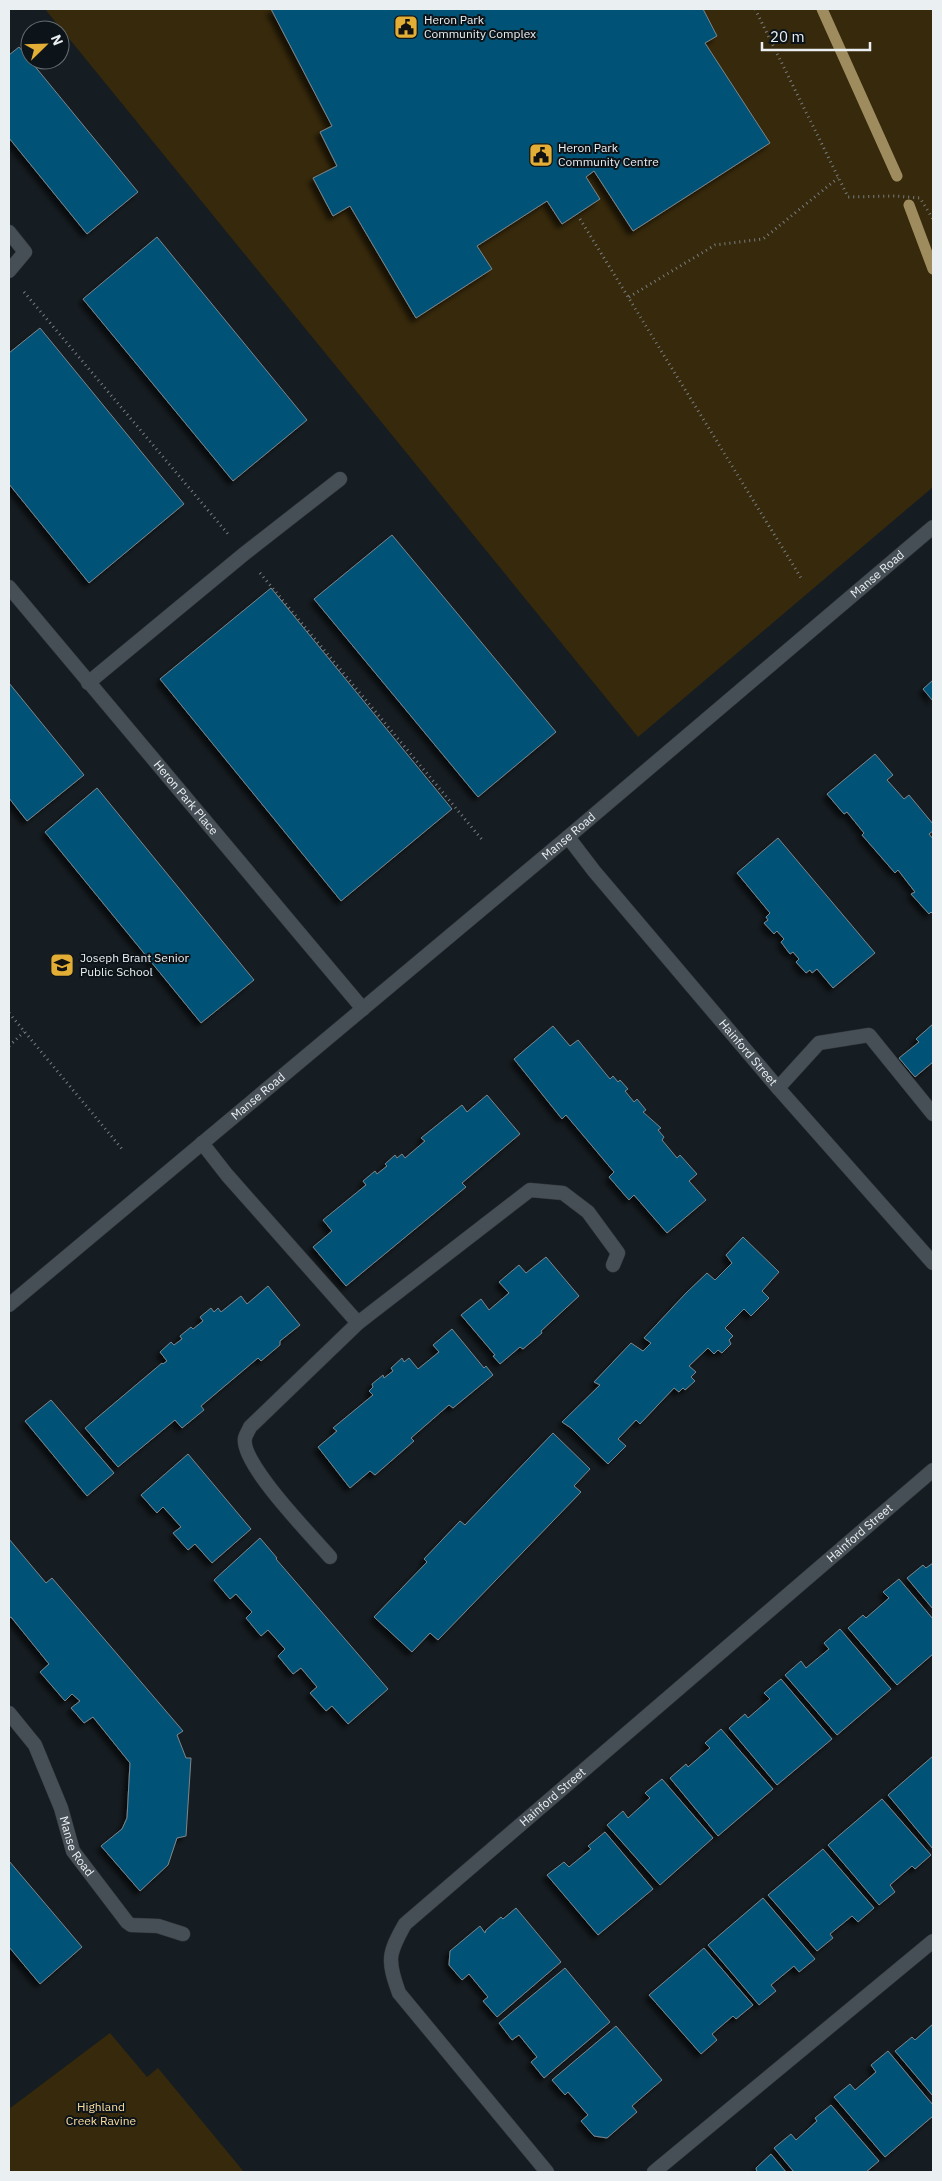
<svg xmlns="http://www.w3.org/2000/svg" width="942" height="2181" font-family="'IBM Plex Sans',sans-serif">
<defs>
<filter id="shadow"><feDropShadow dx="-4.5" dy="4.5" stdDeviation="2.5" flood-color="#0009"/></filter>
</defs>
<rect width="100%" height="100%" fill="#161d22"/>
<path fill="#37290b" d="M45 9H933V487L638 737Z
M110 2033 147 2077 158 2068 244 2172H9V2109Z"/>
<g fill="none" stroke-linecap="round" stroke-linejoin="round">
<path stroke="#9e8b5e" stroke-width="11" d="M822 9 897 176
M909 205 933 269"/>
</g>
<path fill="#045276" stroke="#7c868c" filter="url(#shadow)" d="M271 9H703L717 36 705 43 770 143 633 231 594 171 586 177 600 199 562 224 547 201 477 246 492 269 416 318 350 206 333 216 313 178 337 166 320 132 332 126Z
M19 47 138 192 87 234 9 138V55Z
M157 237 307 420 233 481 83 299Z
M40 328 184 504 89 583 9 484V353Z
M392 535 556 732 478 797 314 599Z
M271 588 452 809 341 901 160 679Z
M933 680V701L923 689Z
M9 683 84 775 27 821 9 798Z
M875 754 893 775 887 780 904 799 909 795 933 824V831L929 834 933 839V914L931 912 929 914 911 894 915 892 898 870 895 873 862 835 864 833 847 812 844 814 827 794Z
M97 788 254 980 201 1023 45 832Z
M778 838 875 953 833 988 817 969 812 973 810 970 806 973 796 962 799 959 793 952 790 954 781 942 784 939 777 931 774 934 764 923 768 920 766 917 770 913 737 873Z
M933 1024V1062L915 1077 899 1058 919 1042 916 1039Z
M553 1026 570 1046 578 1040 610 1079 613 1076 618 1082 620 1080 628 1089 625 1091 634 1102 637 1099 646 1110 643 1112 661 1128 658 1130 664 1137 662 1140 677 1158 680 1155 697 1174 689 1181 706 1200 667 1233 634 1195 629 1200 609 1177 614 1172 566 1115 562 1119 514 1059Z
M487 1095 520 1134 462 1183 466 1187 346 1286 313 1247 332 1231 323 1220 366 1185 363 1181 375 1171 377 1174 387 1166 385 1164 395 1155 397 1158 402 1154 405 1158 425 1141 421 1138 462 1105 467 1112Z
M743 1237 779 1272 762 1291 769 1298 751 1316 744 1309 725 1328 733 1336 729 1340 731 1344 722 1353 718 1350 714 1354 708 1348 689 1366 696 1372 691 1377 695 1381 685 1390 683 1388 679 1392 674 1388 640 1424 636 1420 618 1439 626 1446 608 1464 571 1428 562 1422 600 1385 594 1382 631 1343 643 1351 651 1343 644 1338 686 1293 707 1273 715 1280 732 1263 726 1255Z
M546 1257 579 1296 541 1331 542 1333 523 1349 520 1347 500 1364 493 1356 495 1355 461 1315 481 1299 489 1310 509 1293 499 1282 519 1265 526 1273Z
M268 1286 300 1325 280 1341V1345L261 1361 258 1358 201 1406 204 1410 182 1428 175 1420 118 1467 85 1428 162 1363 163 1364 167 1361 160 1352 171 1342 174 1345 182 1339 180 1336 191 1327 193 1329 203 1321 200 1317 211 1308 214 1312 218 1308 221 1312 241 1296 247 1304Z
M452 1329 484 1368 486 1366 493 1375 453 1408 449 1405 411 1438 414 1441 375 1475 370 1471 350 1488 318 1447 337 1431 333 1428 373 1395 369 1391 373 1387 372 1384 383 1375 384 1378 393 1371 391 1368 402 1358 404 1362 409 1358 418 1369 439 1352 433 1345Z
M51 1400 114 1473 87 1496 25 1421Z
M553 1433 590 1469 574 1486 581 1492 438 1640 430 1633 412 1652 374 1617 427 1562 424 1559 460 1521 465 1525Z
M188 1454 251 1529 212 1563 195 1544 188 1550 173 1533 181 1527 165 1509 163 1507 157 1513 141 1495Z
M260 1538 277 1558 276 1559 388 1689 348 1724 332 1706 326 1711 310 1693 317 1687 301 1668 293 1674 278 1656 285 1649 268 1630 261 1636 246 1618 252 1612 236 1594 230 1599 214 1580Z
M9 1539 46 1583 52 1578 183 1731 177 1735 186 1758H191L186 1836 177 1838 168 1865 140 1891 101 1846 122 1829 127 1818 130 1763 93 1717 84 1723 71 1708 80 1701 72 1694 65 1701 40 1672 49 1664 11 1617 9 1618Z
M933 1563V1609L907 1578 923 1565 926 1568Z
M899 1579 933 1619V1654L897 1685 848 1628 863 1615 866 1618 889 1598 883 1592Z
M840 1629 891 1689 837 1735 785 1675 801 1661 806 1668 829 1649 824 1643Z
M781 1679 832 1739 777 1785 729 1728 745 1714 748 1718 770 1699 764 1693Z
M721 1729 773 1789 718 1836 670 1778 686 1764 688 1767 710 1748 705 1743Z
M933 1756V1849L888 1795Z
M662 1779 713 1838 660 1885 607 1825 623 1811 628 1818 650 1798 645 1793Z
M882 1799 931 1855 915 1869 912 1866 890 1885 895 1892 879 1905 828 1845Z
M605 1832 653 1889 598 1935 547 1875 564 1862 569 1867 591 1849 588 1846Z
M823 1849 874 1908 858 1922 852 1916 830 1934 833 1938 817 1951 768 1895Z
M9 1861 82 1947 40 1984 9 1947Z
M763 1898 815 1959 799 1972 794 1966 771 1985 776 1991 759 2005 708 1945Z
M516 1908 561 1962 497 2017 483 2001 488 1997 469 1974 462 1980 449 1965 450 1951 480 1926 485 1933 486 1930 501 1917 503 1919Z
M704 1948 753 2005 736 2019 733 2016 712 2034 717 2040 701 2054 649 1995Z
M565 1968 610 2022 544 2078 531 2062 537 2057 519 2035 512 2040 499 2023Z
M933 2024V2096L895 2051 912 2037 915 2040Z
M616 2026 662 2080 632 2106 637 2112 607 2138 594 2136 581 2121 588 2115 568 2092 565 2095 552 2080Z
M888 2051 933 2105V2116L885 2157 834 2097 850 2084 855 2090 876 2072 871 2065Z
M831 2105 879 2161 866 2172H794L774 2148 791 2134 796 2140 817 2121 815 2118Z
M771 2154 786 2172H757L756 2168Z"/>
<g fill="none" stroke-linecap="round" stroke-linejoin="round">
<g stroke="#31363a" stroke-width="15">
<g id="service">
<path d="M88 683 244 554 340 479"/>
<path d="M778 1088 819 1043 869 1035 933 1114"/>
<path d="M202 1143 227 1175 358 1323"/>
<path d="M330 1557C312 1536 240 1463 245 1438 246 1434 249 1430 250 1427L358 1323 530 1190 563 1193 588 1212 618 1253 613 1265"/>
<path id="s1" d="M9 1713 35 1745 61 1808 73 1851 127 1922 131 1925 158 1926 183 1934"/>
</g>
</g>
<g stroke="#31363a" stroke-width="15">
<g id="minor">
<path d="M9 232 25 252 9 271"/>
<path id="s2" d="M9 587 363 1009"/>
<path id="s3" d="M568 837 594 871 778 1088 933 1263"/>
<path id="s4" d="M547 2172 399 1993C387 1960 388 1954 405 1924L933 1470"/>
<path d="M654 2172 933 1941"/>
</g>
</g>
<g stroke="#31363a" stroke-width="15">
<g id="tertiary">
<path id="s5" d="M9 1305 568 837 933 527"/>
</g>
</g>
<path stroke="#787e82" stroke-width="3" stroke-dasharray="1 4" stroke-linecap="butt" d="M755 9 848 197 895 196 920 198 933 219
M580 219 801 578
M24 292 228 534
M629 297 715 245 763 239 838 178
M260 573 484 842
M9 1013 122 1149
M9 1046 24 1032"/>
<use href="#service" stroke="#464f55" stroke-width="14"/>
<use href="#minor" stroke="#464f55" stroke-width="14"/>
<use href="#tertiary" stroke="#464f55" stroke-width="14"/>
</g>
<defs>
<g id="civic-square" transform="scale(1.25)"><rect x="-9" y="-9" width="18" height="18" rx="4" fill="#e3ae35" stroke="#0d1419"/><path d="M-.6-6.5H3V-4.5H.6V-3L4-1V1h2V6H-6V1h2V-1L-.6-3ZM-1.2 2.5V6h2.4V2.5Z" fill="#111"/></g>
<g id="school-square" transform="scale(1.25)"><rect x="-9" y="-9" width="18" height="18" rx="4" fill="#e3ae35" stroke="#0d1419"/><path d="M0-5L7-2L0 1L-7-2ZM-4 1L0 2.5L4 1V4Q0 6-4 4Z" fill="#111"/></g>
</defs>
<g fill-rule="evenodd">
<use href="#civic-square" x="406" y="27"/>
<use href="#civic-square" x="541" y="155"/>
<use href="#school-square" x="62" y="965"/>
</g>
<g text-anchor="middle" stroke-width="4" stroke-linejoin="round" paint-order="stroke">
<g font-size="12" fill="#eaeff2" stroke="#0d1419" text-anchor="start">
<text x="424" y="24">Heron Park<tspan x="424" dy="14">Community Complex</tspan></text>
<text x="558" y="152">Heron Park<tspan x="558" dy="14">Community Centre</tspan></text>
<text x="80" y="962">Joseph Brant Senior<tspan x="80" dy="14">Public School</tspan></text>
</g>
<g font-size="12" fill="#eaeff2" stroke="#0d1419">
<text dy="4" stroke="none"><textPath href="#s5" startOffset="1135">Manse Road</textPath></text>
<text dy="4" stroke="none"><textPath href="#s2" startOffset="275">Heron Park Place</textPath></text>
<text dy="4" stroke="none"><textPath href="#s5" startOffset="730">Manse Road</textPath></text>
<text dy="4" stroke="none"><textPath href="#s3" startOffset="281">Hainford Street</textPath></text>
<text dy="4" stroke="none"><textPath href="#s5" startOffset="325">Manse Road</textPath></text>
<text dy="4" stroke="none"><textPath href="#s4" startOffset="905">Hainford Street</textPath></text>
<text dy="4" stroke="none"><textPath href="#s4" startOffset="500">Hainford Street</textPath></text>
<text dy="4" stroke="none"><textPath href="#s1" startOffset="151">Manse Road</textPath></text>
</g>
<g font-size="12" fill="#fddea0" stroke="#0d1419">
<text x="101" y="2111">Highland<tspan x="101" dy="14">Creek Ravine</tspan></text>
</g>
</g>
<rect width="942" height="2181" fill="none" stroke="#eaeff2" stroke-width="20"/>
<g transform="translate(45 45) rotate(67)"><circle r="24" fill="#0d1419" stroke="#656c70"/>
<path d="M0-4L9 19L0 12L-9 19Z" fill="#e3ae35"/>
<text y="-8" font-size="14" font-weight="bold" text-anchor="middle" fill="#eaeff2">N</text>
</g>
<path d="M762 42v8h108v-8" fill="none" stroke="#eaeff2" stroke-width="2.5"/>
<text x="770" y="42" font-size="15" fill="#eaeff2" stroke="#0d1419" stroke-width="4" paint-order="stroke">20 m</text>
</svg>
